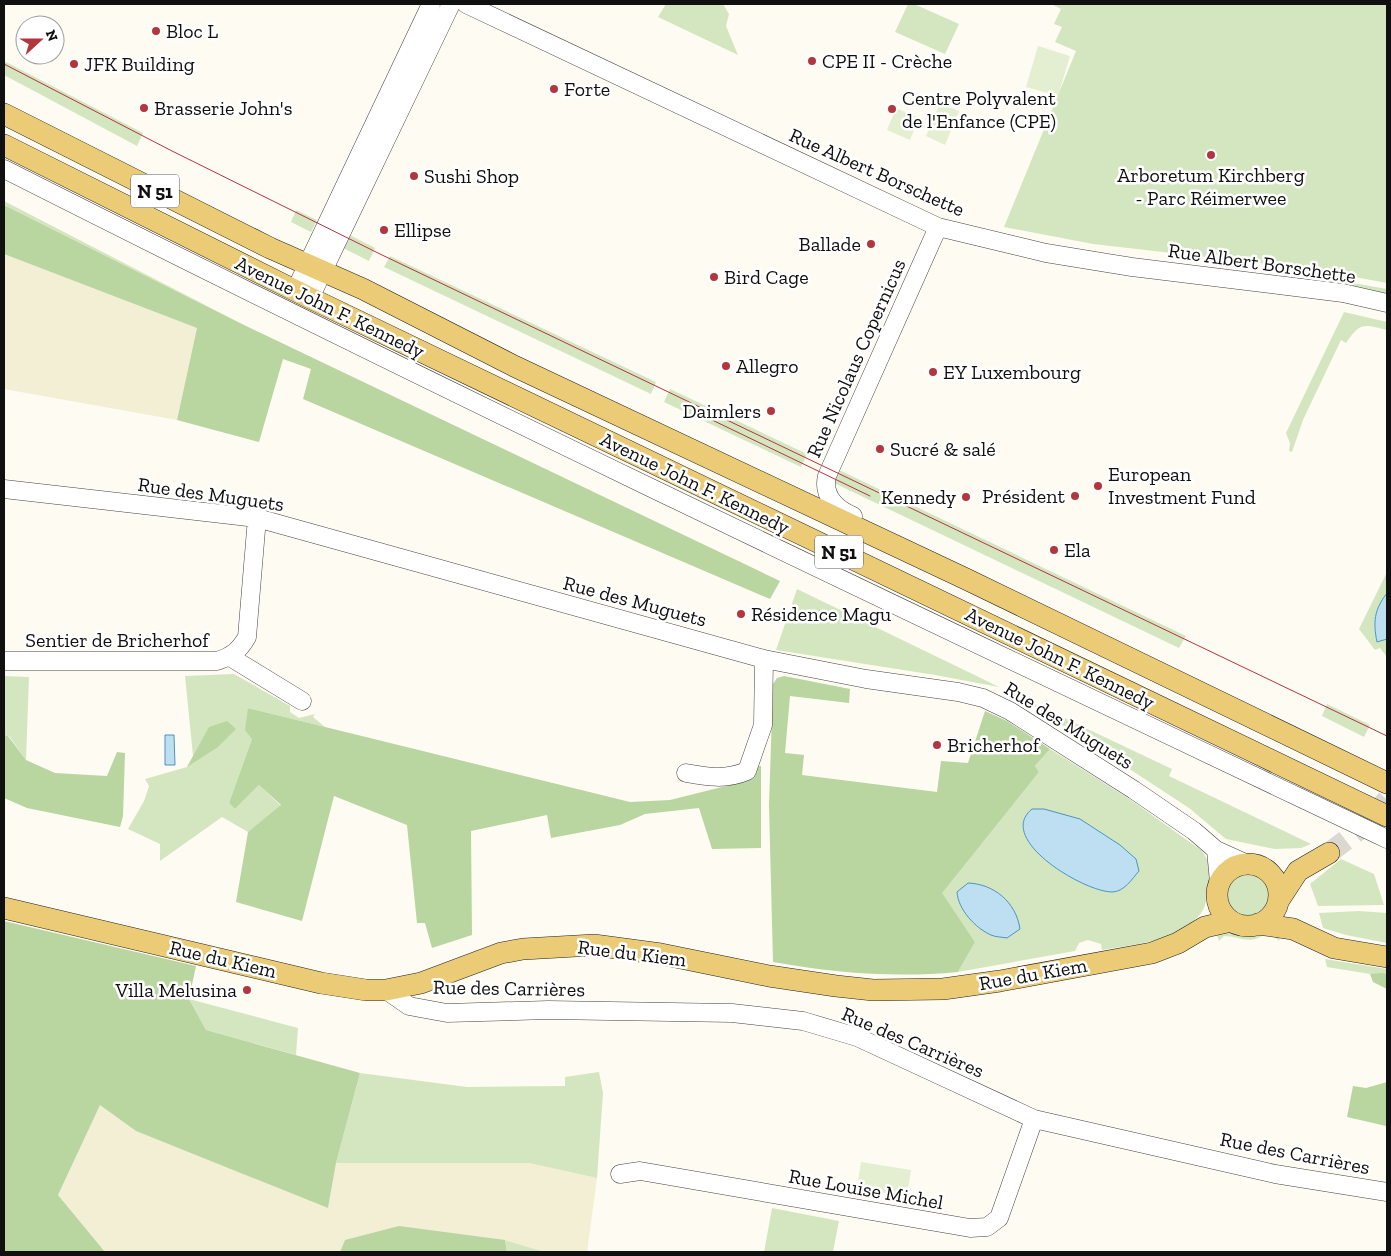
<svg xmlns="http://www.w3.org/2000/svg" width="1391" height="1256" font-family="'Zilla Slab',serif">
<rect width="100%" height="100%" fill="#fefbf3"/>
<path fill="#f2efd5" d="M4 254 197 328 177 420 4 389Z
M100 1104 136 1131 328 1208 336 1163H529L597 1178 587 1252H545L505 1240H345L340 1252H105L58 1195Z"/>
<path fill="#d4e6bf" d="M666 4H723L729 14 726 26 738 55 658 17Z
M908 4H914L959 24 945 54 895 32Z
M1051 4H1387V283L1311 269 1093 244 1004 227 1076 51 1055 42 1062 27 1054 24 1061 9Z
M4 61 143 133 137 146 4 75Z
M4 201 242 324 4 205Z
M296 210 317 220 311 232 291 222Z
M348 234 375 248 369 261 341 247Z
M390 256 656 382 651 394 384 267Z
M1313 276 1387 289V295L1317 282Z
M1344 312 1387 322V330C1364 324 1360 322 1346 343L1341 340 1303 420 1292 452 1289 451 1290 443 1286 433Z
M670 389 807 454 801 467 664 402Z
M835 468 1186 636 1179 648 832 482Z
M1387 572V657L1380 648 1375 650 1359 629Z
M797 589 989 682 999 687 935 675 776 650Z
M234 674 290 706V712L299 718 315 714 313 717 325 727 248 708 252 739 229 803 235 809 259 785 281 806 248 832 222 817 160 861V844L128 829 144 801 149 786 145 779 187 767 209 727 193 756 185 676Z
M4 676 29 677 26 760 9 736 4 735Z
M1018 696 1172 769 1169 776 1311 844 1301 848 1275 849 1226 839 1189 808Z
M1327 704 1370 725 1364 737 1322 716Z
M1050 749 1128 798 1201 850C1211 862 1211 871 1209 886 1207 893 1207 901 1204 908 1188 940 1133 945 1102 950L1101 944 1088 940 1079 943 1075 951 958 972 975 942 941 893 1039 772 1035 766Z
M1341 859 1374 874 1384 905 1318 906 1310 884Z
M1225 894a24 24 0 1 1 48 0a24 24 0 1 1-48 0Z
M1359 911 1387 913V943L1346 935 1323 928 1319 913Z
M1231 931 1246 934 1281 933 1279 941 1274 936 1263 935C1251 945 1237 936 1224 936L1219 941 1216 932Z
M1325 959 1387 969V974H1370L1327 967Z
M189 999 298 1028 296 1055 206 1030Z
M599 1072 603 1093 597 1178 529 1163H336L360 1073 467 1087 565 1086V1077Z
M772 1208 839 1221 833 1252H764Z
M505 1240 545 1252H507Z"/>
<path fill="#b9d5a0" d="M4 205 242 324 780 581 770 599 303 399 311 369 283 359 259 442 177 420 197 328 4 254Z
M784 676 850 689 849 703 790 696 785 753 804 755 802 775 937 792 941 761 968 763 985 711 1007 721 1050 749 1035 766 1039 772 942 893 975 942 958 972C895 978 835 973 773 962L769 805 773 684 777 678Z
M248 708 630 802 670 800 746 781 756 766H761V848L712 849 699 808 645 814 620 825 551 838 547 815 471 831 472 935 432 948 425 923H417L407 825 334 796 302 921 236 902 248 832 281 805 259 785 235 809 229 803 252 739 245 730Z
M227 721 236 729 218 747 187 767 209 727Z
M4 735 8 736 26 760 55 773 107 776 117 752 125 753 123 816 120 827 27 808 4 798Z
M4 921 196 966 189 999 206 1030 360 1073 336 1163 328 1208 136 1131 100 1105 58 1195 105 1252H4Z
M1382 973 1387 974V989L1373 982 1370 974Z
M1387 1082 1386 1126 1347 1117 1353 1086 1366 1088Z
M399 1226 505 1240 507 1252H340L345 1240Z"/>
<path fill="#e4eed0" d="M1038 46 1070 56 1058 96 1026 87Z
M940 103 959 111 945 145 926 136Z
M896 108 919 118 910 140 887 130Z
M861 1162 911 1170 907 1197 857 1188Z"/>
<path fill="#bddff1" stroke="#4b95c0" d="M1387 593V639L1377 642C1373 622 1374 610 1387 593Z
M165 735H174L175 765H165Z
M1032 809H1044L1080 819 1120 845 1136 859 1139 871C1132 879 1124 892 1112 892 1084 892 995 839 1032 809Z
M968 883C994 884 1016 902 1020 929L1007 938C1002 937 995 937 991 935 975 928 958 909 957 892Z"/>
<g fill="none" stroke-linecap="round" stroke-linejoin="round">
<path stroke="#dad8d1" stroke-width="21" stroke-dasharray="21 11" stroke-linecap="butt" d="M1329 853 1359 830 1387 800"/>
<g stroke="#434343" stroke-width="19">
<path id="minor" d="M466 4 938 227 1046 253 1132 267 1343 293 1387 303
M4 169C461 400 924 619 1387 839
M295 291 431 4
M310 298 451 4
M4 489 257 518 764 659 866 679 958 692 983 698 1010 711 1134 790 1194 831 1216 850 1245 863
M853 516C837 509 822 497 827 476L938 227
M230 657 302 701
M4 661H217C232 656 239 651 247 637L257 518
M686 773C708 777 726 780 747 771L763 725 764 659
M1216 850 1219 882
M386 990 409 1006 447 1013 548 1010 732 1013 803 1021 857 1037 1034 1119 1275 1174 1387 1192
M620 1174 640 1171 970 1228 987 1227 999 1218 1034 1119"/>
</g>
<g stroke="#212121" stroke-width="22">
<path id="major" d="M4 114 270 248 363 289 514 366 966 579 1387 783
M4 145 310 298 1387 816
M1217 895a31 31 0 1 1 62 0a31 31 0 1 1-62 0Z
M1279 900 1298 871 1329 853
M4 908 321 983 366 990H386L421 983 501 953 523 949 594 945 661 954 769 976 836 986 873 990 943 989 1000 981 1152 953 1178 943 1205 927 1231 921
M1258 924 1293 929 1334 948 1387 957"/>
</g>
<use href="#minor" stroke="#fff" stroke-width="18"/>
<use href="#major" stroke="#ebcb76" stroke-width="21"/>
<path stroke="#b3353e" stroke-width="1" d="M4 64 172 151 380 254 1387 736
M708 418 870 496"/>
</g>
<g fill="#b3353e" stroke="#fff" stroke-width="2">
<circle cx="156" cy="31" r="5"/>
<circle cx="812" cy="61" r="5"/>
<circle cx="74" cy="64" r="5"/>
<circle cx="554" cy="89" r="5"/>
<circle cx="144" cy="108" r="5"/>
<circle cx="892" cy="109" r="5"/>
<circle cx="1211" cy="155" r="5"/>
<circle cx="414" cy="176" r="5"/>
<circle cx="384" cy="230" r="5"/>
<circle cx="871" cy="244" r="5"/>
<circle cx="714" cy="277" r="5"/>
<circle cx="726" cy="366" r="5"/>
<circle cx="933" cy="372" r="5"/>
<circle cx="771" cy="411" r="5"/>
<circle cx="880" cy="449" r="5"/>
<circle cx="1098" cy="486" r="5"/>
<circle cx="1075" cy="496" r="5"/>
<circle cx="966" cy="497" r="5"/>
<circle cx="1054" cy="550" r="5"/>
<circle cx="741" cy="614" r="5"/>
<circle cx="937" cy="745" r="5"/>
<circle cx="247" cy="990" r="5"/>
</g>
<g text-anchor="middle" stroke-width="5" stroke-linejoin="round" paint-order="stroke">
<g fill="#fff" stroke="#585858" stroke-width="1">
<rect x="131" y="174.5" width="48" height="33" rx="4"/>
<rect x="815" y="535.5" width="48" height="33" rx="4"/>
</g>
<g font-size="19" font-weight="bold" fill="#101010">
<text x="155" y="198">N 51</text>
<text x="839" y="559">N 51</text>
</g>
<g font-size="20" fill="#101010" stroke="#fff" text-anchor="start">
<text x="166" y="38">Bloc L</text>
<text x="822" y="68">CPE II - Crèche</text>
<text x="84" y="71">JFK Building</text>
<text x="564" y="96">Forte</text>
<text x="902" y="105">Centre Polyvalent<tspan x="902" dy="23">de l'Enfance (CPE)</tspan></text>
<text x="154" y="115">Brasserie John's</text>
<text x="1211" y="182" text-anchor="middle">Arboretum Kirchberg<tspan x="1211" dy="23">- Parc Réimerwee</tspan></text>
<text x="424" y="183">Sushi Shop</text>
<text x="394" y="237">Ellipse</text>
<text x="861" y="251" text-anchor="end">Ballade</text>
<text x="724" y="284">Bird Cage</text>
<text x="736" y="373">Allegro</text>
<text x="943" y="379">EY Luxembourg</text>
<text x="761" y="418" text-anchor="end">Daimlers</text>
<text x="890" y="456">Sucré &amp; salé</text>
<text x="1108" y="481">European<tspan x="1108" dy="23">Investment Fund</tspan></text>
<text x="1065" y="503" text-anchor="end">Président</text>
<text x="956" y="504" text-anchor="end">Kennedy</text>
<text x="1064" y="557">Ela</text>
<text x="751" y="621">Résidence Magu</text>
<text x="947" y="752">Bricherhof</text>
<text x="237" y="997" text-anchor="end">Villa Melusina</text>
</g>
<g font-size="20" fill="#101010" stroke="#fff">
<text transform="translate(877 172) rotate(24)" y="7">Rue Albert Borschette</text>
<text transform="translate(1262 263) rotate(8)" y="7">Rue Albert Borschette</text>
<text transform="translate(330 307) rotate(26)" y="7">Avenue John F. Kennedy</text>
<text transform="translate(856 358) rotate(-66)" y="7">Rue Nicolaus Copernicus</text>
<text transform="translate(695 483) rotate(26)" y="7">Avenue John F. Kennedy</text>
<text transform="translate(211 494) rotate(8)" y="7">Rue des Muguets</text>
<text transform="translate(635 601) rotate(15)" y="7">Rue des Muguets</text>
<text x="117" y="647">Sentier de Bricherhof</text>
<text transform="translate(1060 658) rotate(26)" y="7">Avenue John F. Kennedy</text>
<text transform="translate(1069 725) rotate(32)" y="7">Rue des Muguets</text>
<text transform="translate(632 953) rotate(7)" y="7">Rue du Kiem</text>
<text transform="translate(223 959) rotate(13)" y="7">Rue du Kiem</text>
<text transform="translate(1033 974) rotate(-10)" y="7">Rue du Kiem</text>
<text transform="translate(509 988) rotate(1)" y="7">Rue des Carrières</text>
<text transform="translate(913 1042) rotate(23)" y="7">Rue des Carrières</text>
<text transform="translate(1295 1153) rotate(11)" y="7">Rue des Carrières</text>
<text transform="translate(866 1189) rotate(10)" y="7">Rue Louise Michel</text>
</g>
</g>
<rect width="1391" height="1256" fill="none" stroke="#101010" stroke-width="10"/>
<g transform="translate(40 40) rotate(69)"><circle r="24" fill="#ffffff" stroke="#9f9f9f"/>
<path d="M0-4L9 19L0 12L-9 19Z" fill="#b3353e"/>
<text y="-8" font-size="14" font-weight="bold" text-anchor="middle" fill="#101010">N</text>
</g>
</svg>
